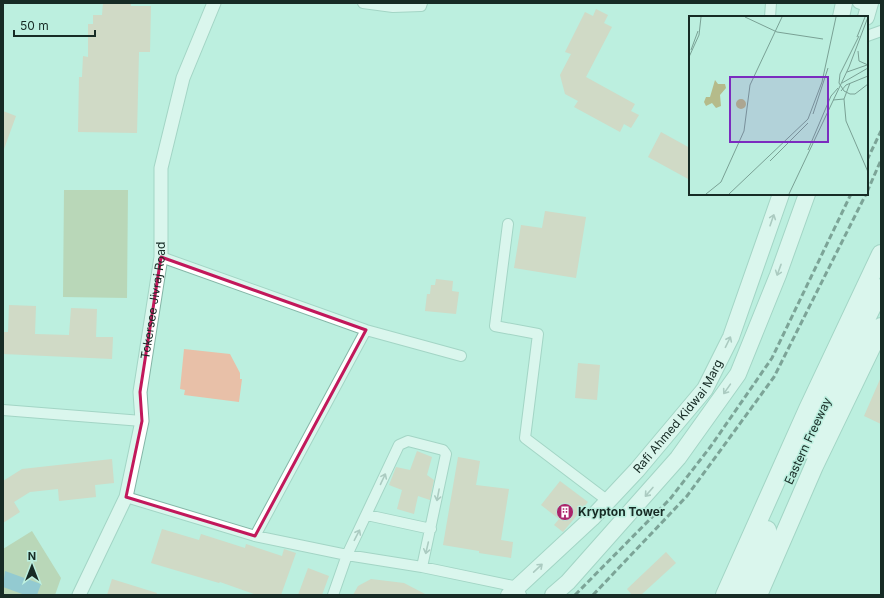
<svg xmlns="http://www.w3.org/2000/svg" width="884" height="598" font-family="Inter,sans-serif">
<rect width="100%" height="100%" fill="#bcefdf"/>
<path fill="#b5bb8a" d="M64 190H128L127 298 63 297Z
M32 531 61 578 55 595H3V549Z"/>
<path fill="#629ec0" d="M5 571 41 584 37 595H25L3 587Z"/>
<path fill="#e8c0a8" d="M103 3H131V6H151L150 52H139L137 133 78 132 79 77H82L83 56 88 57V24H93V15H102Z
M596 9 608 15 604 23 612 27 586 77 635 104 631 111 639 115 631 128 624 124 620 132 574 107 578 101 565 94 560 75 571 54 565 52 585 12 593 16Z
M3 111 16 116 4 149H3Z
M661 132 690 148V180L648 157Z
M545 211 586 217 576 278 514 268 521 225 542 228Z
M436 279 453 281 452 291 459 292 456 314 425 311 427 294H430L431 285H435Z
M9 305 36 306 35 334 69 335 71 308 97 309 96 337H113L112 359 3 354V332H8Z
M184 349 230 354 240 373V379H242L239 402 184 395 185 390 180 389Z
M578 363 600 365 597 400 575 398Z
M881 377V424L864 416Z
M417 451 432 457 427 475 434 480 430 500 418 496 414 514 397 509 402 490 389 485 396 467 410 470Z
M458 457 480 461 476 485 509 489 501 540 513 542 511 558 479 553V551L443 545Z
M112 459 114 483 95 485 96 497 59 501 58 489 30 492 14 502 20 512 3 523V481L22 469Z
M560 481 588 502 563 532 554 525 559 519 541 505Z
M162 529 199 540 201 534 245 548 246 544 282 556 284 549 296 553 281 595H257L220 582 219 583 151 563Z
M666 552 676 563 641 595H632L627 589Z
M308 568 329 576 322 595H298Z
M112 579 157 593 156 595H107Z
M371 579 404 583 427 595H353L358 586Z"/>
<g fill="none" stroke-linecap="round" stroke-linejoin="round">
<g stroke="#85b6a7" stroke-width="12">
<path id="minor" d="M363 3 393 7 421 6 422 3
M858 3 869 7
M770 17 771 3
M867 36 881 31
M508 224 495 326 538 334 525 438 608 501
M161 257 366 330 461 356
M3 410 142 421
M126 497 255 536 347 555 422 567 518 587 521 595
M367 515 431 529
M255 536 366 330
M333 595 347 555 399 445 408 441 443 450 446 454 422 567"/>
</g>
<g stroke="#85b6a7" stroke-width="15">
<g id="tertiary">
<path id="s1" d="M79 595 126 497 142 421 140 392 161 257V168L183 78 214 3"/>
</g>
</g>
<g stroke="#85b6a7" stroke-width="18">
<g id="primary">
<path d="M841 17 844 3"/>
<path d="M866 17 870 3"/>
<path id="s2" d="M509 595 592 518 637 470 705 389 731 337 781 194"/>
<path d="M553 595 568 582 678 458 738 374 778 275 807 194"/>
</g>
</g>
<g stroke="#85b6a7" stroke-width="20">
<path id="motorway" d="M802 451 881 288
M725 595 808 409 881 254
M739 595 767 530
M758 595 814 466 881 327"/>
</g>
<use href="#minor" stroke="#fff" stroke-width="10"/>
<use href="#tertiary" stroke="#fff" stroke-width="13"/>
<use href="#primary" stroke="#fff" stroke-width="16"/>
<use href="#motorway" stroke="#fff" stroke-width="18"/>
<path stroke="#304942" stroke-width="3" stroke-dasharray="6 3" stroke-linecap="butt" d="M867 160 881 131
M867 192 881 160
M575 595 670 499 711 446 772 358 851 194
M593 595 687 496 774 377 866 194"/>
</g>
<defs><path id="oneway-shaft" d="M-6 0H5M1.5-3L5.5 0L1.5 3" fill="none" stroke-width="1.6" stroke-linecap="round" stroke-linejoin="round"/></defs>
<g stroke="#97a09d">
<use href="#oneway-shaft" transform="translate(772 220) rotate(-71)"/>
<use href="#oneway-shaft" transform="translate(779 270) rotate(110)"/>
<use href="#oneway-shaft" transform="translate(728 342) rotate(-64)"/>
<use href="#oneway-shaft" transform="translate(727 389) rotate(125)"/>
<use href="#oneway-shaft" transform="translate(383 479) rotate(-65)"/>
<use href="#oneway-shaft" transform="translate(649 492) rotate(131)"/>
<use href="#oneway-shaft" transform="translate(438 495) rotate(101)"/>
<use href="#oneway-shaft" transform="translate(357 535) rotate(-63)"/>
<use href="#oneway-shaft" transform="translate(427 548) rotate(103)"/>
<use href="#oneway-shaft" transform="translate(538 568) rotate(-43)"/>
</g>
<path d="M0 0H884V598H0ZM161 257 366 330 255 536 126 497 142 421 140 392Z" fill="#bcefdf" fill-opacity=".55" fill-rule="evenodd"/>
<path fill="none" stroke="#c2185b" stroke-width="3" stroke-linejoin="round" d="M161 257 366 330 255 536 126 497 142 421 140 392Z"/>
<defs>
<g id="building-disc" transform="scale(0.9)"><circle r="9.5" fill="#ab256b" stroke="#bcefdf"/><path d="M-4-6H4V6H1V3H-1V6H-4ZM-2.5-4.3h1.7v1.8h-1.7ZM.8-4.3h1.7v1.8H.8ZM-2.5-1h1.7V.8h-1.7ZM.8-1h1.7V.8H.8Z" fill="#fff"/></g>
</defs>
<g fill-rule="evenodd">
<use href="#building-disc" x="565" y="512"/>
</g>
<g text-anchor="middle" stroke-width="3" stroke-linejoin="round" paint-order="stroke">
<g font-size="12" fill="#172b25" stroke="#bcefdf">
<text dy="4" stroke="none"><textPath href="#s1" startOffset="308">Tokersee Jivraj Road</textPath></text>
<text dy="4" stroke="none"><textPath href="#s2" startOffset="247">Rafi Ahmed Kidwai Marg</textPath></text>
<text transform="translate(808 441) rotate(-65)" y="4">Eastern Freeway</text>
</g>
<g font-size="12" font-weight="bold" fill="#172b25" stroke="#bcefdf" text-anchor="start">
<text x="578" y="516">Krypton Tower</text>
</g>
</g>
<g transform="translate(689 16)">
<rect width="179" height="179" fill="#bcefdf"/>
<path d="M26 64 29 68H36L37 72 31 79 32 90 27 92 23 87 17 90 15 86 17 81H21ZM47 88a5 5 0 1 1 10 0a5 5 0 1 1-10 0Z" fill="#b5bb8a"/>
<path fill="none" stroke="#7aa195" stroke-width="1" d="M56 1 88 16 134 23M170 20 151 58 150 67 155 75 161 78H166L179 68M168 21 176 1M2 34 9 15M169 35 170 45 179 49M0 41 10 19 12 1M158 56 178 49M153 67 179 52M152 75 157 69 179 60M155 83 161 67M144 84 155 83 157 105 179 156M124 98 139 52M119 134 142 80 149 72M81 145 119 107M17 178 32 166 55 115 61 69 93 1M40 178 119 103 133 66 147 1M100 178 160 51 179 1"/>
<path fill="#7b2cbf" fill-opacity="0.15" stroke="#7b2cbf" stroke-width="2" d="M41 61H139V126H41Z"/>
<rect width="179" height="179" fill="none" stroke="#172b25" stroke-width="2"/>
</g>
<rect width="884" height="598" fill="none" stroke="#172b25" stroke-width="8"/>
<g transform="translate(32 566)" stroke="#bcefdf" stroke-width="3" paint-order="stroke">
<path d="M0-3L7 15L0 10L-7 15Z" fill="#172b25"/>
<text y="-6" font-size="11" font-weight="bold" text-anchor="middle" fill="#172b25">N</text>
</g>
<path d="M14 30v6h81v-6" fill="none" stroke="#172b25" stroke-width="2"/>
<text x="20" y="30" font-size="12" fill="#172b25" stroke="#bcefdf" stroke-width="3" paint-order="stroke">50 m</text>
</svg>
